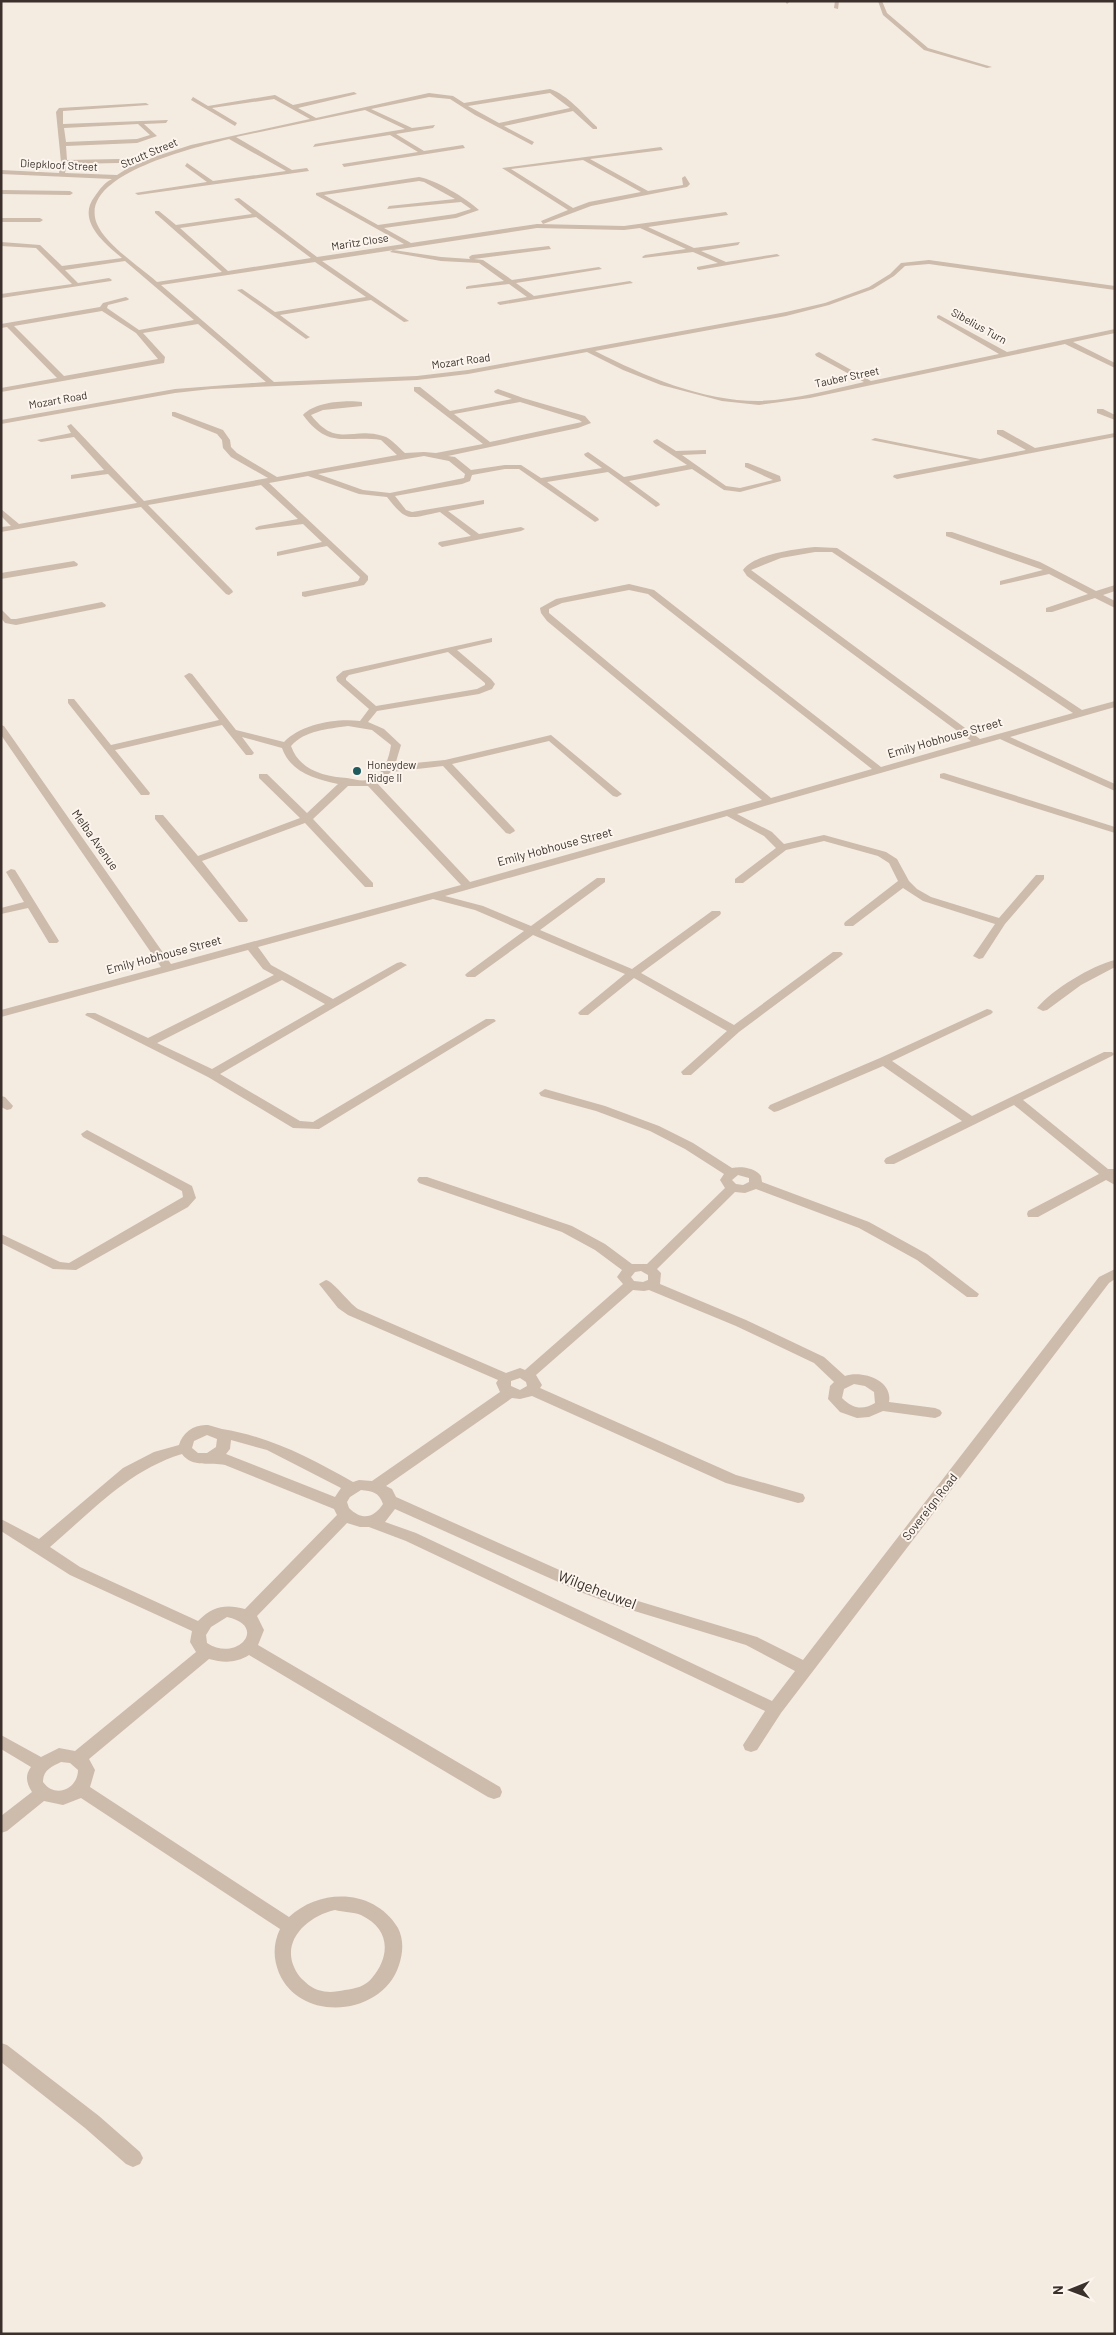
<svg xmlns="http://www.w3.org/2000/svg" width="1116" height="2335" font-family="Barlow,sans-serif">
<rect width="100%" height="100%" fill="#f4ebe1"/>
<g fill="none" stroke-linecap="round" stroke-linejoin="round">
<path fill="#cdbbac" fill-rule="evenodd" d="M785 1H790L787 4Z
M835 1H839L838 9 834 8Z
M878 1H882L887 13 928 48 992 67 987 68 924 50 883 15Z
M550 89C568 95 583 114 597 127V129H593L573 111 504 126 534 142 532 145 475 115 450 99 429 97 371 109 412 128 435 125 433 128 396 134 424 151 463 145 465 148 344 167 342 164 418 152 390 135 313 147 315 144 405 129 365 110 236 137 292 170 307 168 309 171 138 195 135 193 207 182 185 166 187 163 213 181 286 171 229 139C198 147 76 174 97 224 106 245 139 266 157 282L222 272 155 213V211H159L176 225 252 214 234 199 239 198 317 257 404 244 316 195V193L419 177C436 180 466 198 479 210L456 218 384 228 411 243 537 224 624 226 726 212 728 215 648 227 694 248 740 242 738 245 701 251 726 262 777 254 780 256 699 270 697 269V267L718 263 693 252 643 258 642 257 645 255 686 249 640 228 624 230 537 228 322 261 409 321 404 322 371 300 280 315 308 336 310 337 306 339 237 290 242 289 275 312 366 297 315 262 161 285 274 382 417 376 468 370 786 312 825 303 869 287 890 274 901 263 929 260 1115 286V290L929 264 905 266 894 276 873 289 829 305 786 316 595 351C644 376 702 401 758 401 794 400 829 390 864 382L816 356 815 354 819 352 871 381 999 354 937 318V316L939 315 1007 352 1115 329V333L1073 342 1115 363V368L1065 344 810 398 759 405 722 401 661 385 623 370 587 352 468 374 417 380 211 389 175 393 1 424V420L175 389 266 382 198 324 143 333 165 357 164 363 1 392V388L57 378 7 327 1 328V324L100 307 103 303 126 297 129 299 128 300 108 305 107 308 139 330 194 320 125 261 65 270 78 283 109 278 112 280 111 281 1 298V294L72 284 36 248 1 246V242L40 245 62 266 122 258C104 243 76 220 95 196 100 189 104 183 112 179L1 174V170L59 173 61 162 56 112 59 108 146 103 149 105 63 111V124L168 120 166 123 144 124 157 136 137 143 66 146 67 160 119 159 122 161 119 163 67 164 65 173 117 175 128 168 157 156 191 145 310 119 274 99 212 108 237 123 235 126 191 100 193 97 208 106 275 95 293 105 354 92 357 94 298 108 316 118 429 93 453 96 464 103ZM550 93 570 108 499 123 468 106ZM138 124 150 135 137 139 66 142 64 128ZM419 181 424 182 455 199 389 206 387 209 461 202 471 209 455 214 378 225 324 195ZM256 217 311 258 228 271 180 228ZM102 311 136 333 158 359 64 376 14 326Z
M661 147 663 150 590 159 648 191 683 185 682 178 685 176 690 184 687 187 591 206 543 224 541 221 568 210 502 168ZM583 160 641 192 589 202 573 208 511 169Z
M1 190 70 191 73 193 70 195 1 194Z
M1 218H40L43 220 40 222H1Z
M549 246 551 249 474 259 483 260 512 280 599 267 602 269 516 283 534 296 630 281 633 283 500 305 497 303 498 302 527 297 509 284 466 289V287L468 286 504 281 479 263 441 261 390 252 393 250 441 257 470 259 469 257 472 255Z
M414 387H420L450 411 512 399 495 393 494 391 498 389 523 398 585 416 591 423 578 428 448 456 455 457 471 470 505 465H521L541 478 602 468 585 456 584 454 588 452 624 477 687 465 654 443 653 441 657 439 676 451 706 450V454H703L682 455 726 486 740 488 773 480 745 467V463H748L780 476 781 481 740 492 724 490 692 469 629 481 659 503 660 505 656 507 608 472 547 482 598 518 599 520 595 522 519 469H505L472 475 470 481 462 484 395 496 406 510 412 512 484 500V504L448 511 479 534 521 527 525 529 521 531 442 547 438 544 439 542 471 536 440 512C409 518 408 524 387 497L359 494 308 476 269 483 368 576V580L364 585 305 597 302 596V592L358 581 360 577 327 546 277 556V552L322 542 303 524 256 530 255 528 259 526 298 519 261 485 148 505 232 590 233 592 229 595 226 594 141 507 1 532V527L11 526 1 516V509L19 524 137 503 108 474 71 479V475L104 470 74 437 41 442 37 440 71 433 67 426 71 424 144 501 268 478 231 457 223 448 222 440 217 434 172 416V412H175L223 430 230 440 231 447 237 453 277 477 397 455 381 440C345 435 329 450 303 415 315 402 345 400 362 402V406L323 410 311 415C337 449 352 426 383 436 391 438 399 448 405 453L424 452 436 453 483 444 414 391ZM520 402 579 420 582 422 490 442 454 414ZM424 456 449 461 465 474 464 478 390 493 363 490 318 474Z
M1097 409H1103L1115 415V420L1097 413Z
M997 430H1003L1035 448 1115 433V437L897 479 893 477 894 475 971 460 871 440 875 438 980 459 1026 450 997 434Z
M946 532H952L1040 562 1096 591 1115 585V591L1103 595 1115 601V608L1095 598 1052 612H1046V608L1088 594 1049 574 1000 585V581L1043 570 946 536Z
M815 547 837 548 1082 710 1115 701V707L1010 737 1115 784V791L1000 739 737 814 772 832 784 844 824 835 886 852 897 859 909 881 917 889 931 897 999 918 1036 875H1044V879L1005 924 983 958 979 959 973 956 995 924 923 901 903 888 853 926H845L844 924 845 922 898 881 889 863 878 856 824 841 786 850 743 883H735V879L776 848 764 836 727 816 445 896 483 906 531 926 597 878H605V882L540 930 632 969 712 911H720L721 913 720 915 641 973 734 1025 833 952H841L843 954 841 956 739 1032 691 1075H683L681 1072 727 1031 634 978 588 1015H580L578 1013 580 1011 625 974 533 935 475 977H467L465 975 467 973 524 931 475 910 433 899 258 947 271 965 333 999 397 963 401 962 407 965 220 1074 300 1121 313 1122 486 1019H494L496 1021 319 1129 293 1128 208 1077 85 1015 87 1013H95L148 1038 274 975 263 969 248 950 1 1017V1010L161 967 1 735V725L4 726 171 964 461 885 368 786H348L313 819 373 883V887H365L305 823 202 861 248 920 247 922H239L155 819V815H163L198 856 300 818 259 778V774H267L307 813 338 784C315 779 290 772 282 748L242 737 254 753 252 755H246L222 725 115 750 150 793 149 795H141L68 703V699H74L111 745 219 720 184 676 189 673 192 674 236 730 284 742C301 724 336 718 360 721L369 709 337 681 336 677 343 671 492 638V642L457 650 491 679 495 684 492 689 479 694 377 711 368 722 384 729 401 745 395 765 445 760 551 735 622 794 617 797 613 796 549 741 452 764 514 829 515 831 510 834 506 833 443 766 391 772 377 783 470 882 762 800 547 621 541 613 540 608 556 599 629 584 654 590 881 767 971 741 747 576 743 570C754 554 796 549 815 547ZM815 552H832L1073 713 980 739 751 570 781 558ZM629 590 648 594 872 769 771 798 549 613V609L562 603ZM448 652 485 683V685L477 689 376 706 346 680V678L349 675ZM348 726 372 730 391 745C389 758 385 771 373 778 363 783 356 779 347 778 325 777 299 770 291 746 305 730 328 729 348 726ZM282 980 325 1004 212 1069 157 1043Z
M74 561 78 564 77 566 1 579V573Z
M102 602 106 605 105 607 16 625 5 623 1 618V609L11 619H16Z
M944 773 1115 827V833L940 778V774Z
M11 869 15 870 59 941 57 943H49L28 908 1 914V908L24 902 6 872Z
M1115 960V967L1081 985 1047 1010 1043 1011 1037 1008C1053 989 1091 966 1115 960Z
M987 1009 991 1010 993 1012 991 1014 892 1061 972 1116 1104 1052H1112L1114 1054 1112 1056 1023 1100 1108 1169H1115V1185L1106 1180 1038 1217H1028L1027 1214 1028 1211 1099 1174 1014 1105 894 1164H886L884 1161 886 1158 962 1121 883 1066 778 1111 774 1112 768 1108 770 1105 880 1058Z
M545 1089 605 1106 659 1126 693 1143 732 1168C742 1166 755 1168 761 1176L762 1182 869 1222 927 1254 979 1294 977 1297H967L917 1260 859 1228 756 1189 745 1193 735 1192 657 1269 661 1273 660 1284 746 1320 824 1357 845 1376C862 1370 893 1380 889 1402L935 1408 940 1410 942 1413 940 1416 935 1418 883 1411 869 1417 857 1418 840 1412 828 1399 830 1386 834 1382 814 1363 736 1326 649 1290 644 1291 633 1290 536 1375 542 1385 540 1388 736 1475 803 1494 805 1498 803 1502 798 1503 726 1483 532 1396 520 1399 512 1398 386 1486 392 1489 396 1497 593 1585 628 1598 757 1637 803 1660 1099 1277 1115 1269V1279L1109 1283 781 1713 757 1750 751 1752 745 1750 743 1745 765 1711 406 1541 369 1527H360L347 1523 257 1616 264 1630 258 1645 500 1787 502 1792 500 1797 494 1799 488 1797 249 1655C236 1663 224 1663 209 1659L89 1759 95 1770 90 1787 289 1917C321 1887 375 1889 398 1928 404 1940 403 1953 399 1965 383 2016 301 2024 279 1973 273 1958 273 1944 280 1929L81 1798 63 1805 44 1801 7 1831 1 1833V1816L32 1792C26 1783 25 1775 31 1767L1 1749V1735L41 1757 59 1748 75 1751 196 1652 190 1642 192 1631 70 1575 1 1531V1519L39 1539 123 1468 154 1452 179 1445C182 1433 194 1424 208 1425 213 1426 217 1428 222 1429 271 1437 310 1458 353 1482L359 1480 372 1481 500 1392 496 1383 498 1380 348 1315 338 1308 319 1284 326 1280C334 1282 348 1302 358 1309L506 1373 520 1368 525 1370 623 1284 617 1277 622 1270 595 1250 562 1232 419 1183 417 1180 419 1177H427L572 1226 605 1244 632 1264H647L725 1188 720 1180 724 1174 685 1149 650 1131 596 1111 541 1096 539 1093ZM738 1175 749 1178V1182L743 1185 736 1184 732 1180ZM641 1271 648 1275V1280L643 1282 634 1281 631 1277 635 1272ZM520 1378 526 1382 527 1386 520 1390 511 1386V1381ZM854 1384 865 1386 874 1392 875 1403C862 1411 852 1408 842 1398L844 1389ZM207 1435 217 1439 216 1447 207 1453H198L192 1448 194 1441ZM231 1440 267 1450 341 1488 335 1497 226 1454 230 1449ZM182 1454C192 1468 211 1462 225 1465L334 1509 337 1515 245 1609C226 1604 213 1606 198 1621L80 1567 50 1547C92 1511 129 1470 182 1454ZM361 1490C372 1491 379 1492 383 1504 374 1518 362 1521 349 1508L347 1502 350 1497ZM395 1509 583 1593 618 1606 746 1645 795 1671 772 1701 416 1533 385 1522ZM227 1617C269 1626 237 1663 207 1643L206 1635 211 1627ZM61 1762 70 1763 78 1770C78 1789 55 1799 43 1782 43 1770 51 1767 61 1762ZM335 1910C343 1912 354 1912 361 1915 390 1929 391 1955 372 1978 366 1986 355 1989 345 1990 336 1992 327 1993 318 1990 311 1988 305 1982 300 1977 276 1946 304 1917 335 1910Z
M1 1096 5 1097 13 1106 11 1109 7 1110 1 1107Z
M87 1130 192 1186 196 1198 188 1207 76 1270 53 1269 1 1243V1234L60 1262 69 1263 183 1197 182 1191 83 1137 81 1134Z
M1 2043 7 2045 99 2116 140 2152 143 2158 140 2164 133 2167 126 2164 85 2128 1 2062Z"/>
</g>
<circle fill="#1f5a5e" stroke="#fbf5ee" stroke-width="2" cx="357" cy="771" r="5"/>
<g text-anchor="middle" stroke-width="4" stroke-linejoin="round" paint-order="stroke">
<g font-size="11" fill="#3b302b" stroke="#fbf5ee">
<text transform="translate(149 153) rotate(-23)" y="4">Strutt Street</text>
<text transform="translate(59 165) rotate(3)" y="4">Diepkloof Street</text>
<text transform="translate(360 242) rotate(-9)" y="4">Maritz Close</text>
<text transform="translate(979 326) rotate(29)" y="4">Sibelius Turn</text>
<text transform="translate(461 361) rotate(-8)" y="4">Mozart Road</text>
<text transform="translate(847 377) rotate(-12)" y="4">Tauber Street</text>
<text transform="translate(58 400) rotate(-10)" y="4">Mozart Road</text>
</g>
<g font-size="11" fill="#3b302b" stroke="#fbf5ee" text-anchor="start">
<text x="367" y="769">Honeydew<tspan x="367" dy="13">Ridge II</tspan></text>
</g>
<g font-size="12" fill="#3b302b" stroke="#fbf5ee">
<text transform="translate(945 738) rotate(-16)" y="4">Emily Hobhouse Street</text>
<text transform="translate(95 840) rotate(55)" y="4">Melba Avenue</text>
<text transform="translate(555 847) rotate(-15)" y="4">Emily Hobhouse Street</text>
<text transform="translate(164 955) rotate(-15)" y="4">Emily Hobhouse Street</text>
<text transform="translate(930 1507) rotate(-52)" y="4">Sovereign Road</text>
</g>
<g font-size="15" fill="#3b302b" stroke="#fbf5ee">
<text transform="translate(597 1590) rotate(21)" y="5">Wilgeheuwel</text>
</g>
</g>
<rect width="1116" height="2335" fill="none" stroke="#3b302b" stroke-width="5"/>
<g transform="translate(1071 2290) rotate(269)" stroke="#fbf5ee" stroke-width="4" paint-order="stroke">
<path d="M0-4L9 19L0 12L-9 19Z" fill="#3b302b"/>
<text y="-8" font-size="14" font-weight="bold" text-anchor="middle" fill="#3b302b">N</text>
</g>
</svg>
